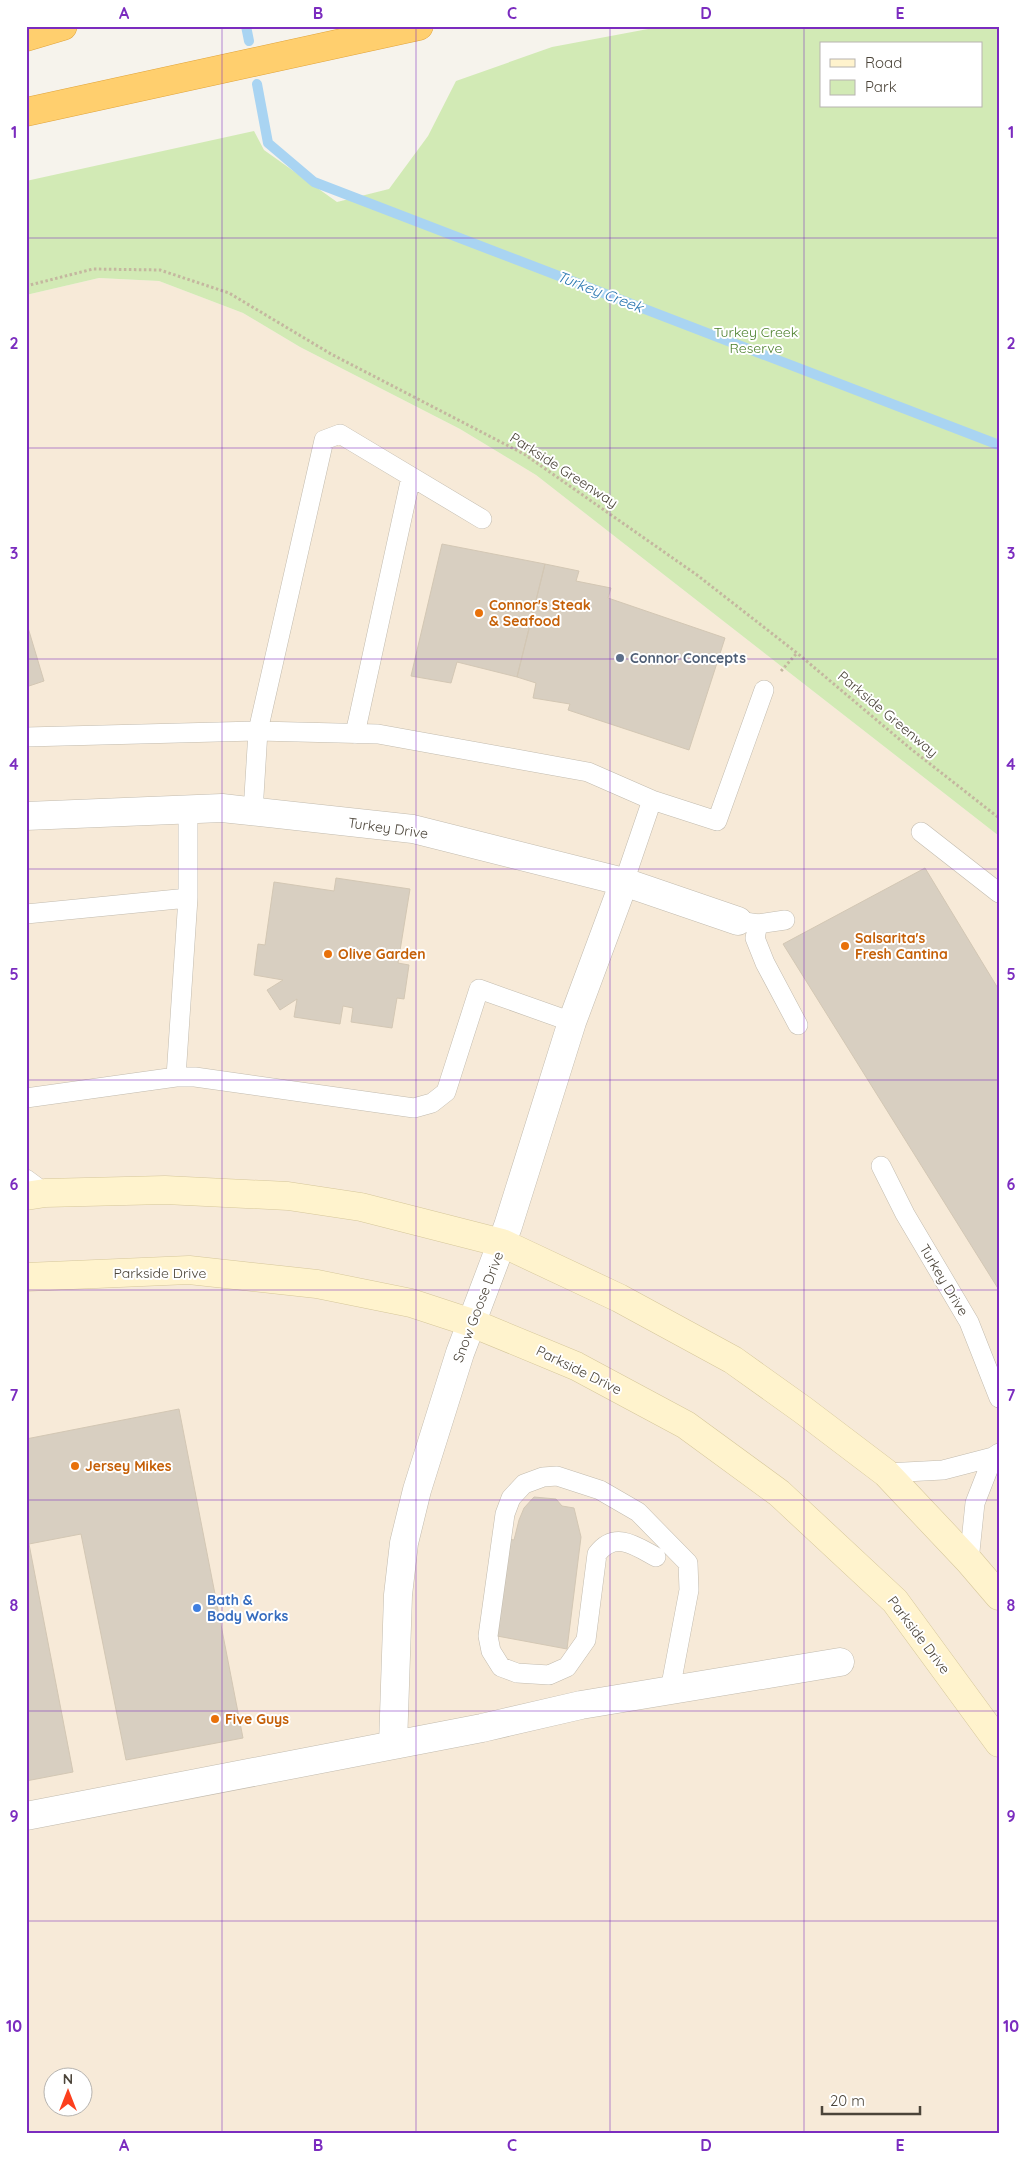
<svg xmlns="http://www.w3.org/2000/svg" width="1025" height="2159" font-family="Quicksand,sans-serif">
<rect width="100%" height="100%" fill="#f6f3ec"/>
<path fill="#f7ead8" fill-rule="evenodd" d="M99 278 159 281 243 313 300 347 460 429 536 475 999 836V2133H26V295ZM52 2076H82V2106H52Z"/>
<path fill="#d2eab5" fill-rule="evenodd" d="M664 26H999V836L536 475 460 429 300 347 243 313 159 281 99 278 26 295V181L254 131 264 150 337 202 389 189 428 136 456 81 552 47ZM821 44H981V106H821Z"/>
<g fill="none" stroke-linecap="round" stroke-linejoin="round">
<path stroke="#a9d4f2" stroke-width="10" d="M246 26 249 41
M257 84 268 143 314 182 999 445"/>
</g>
<path fill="#d8cfc1" stroke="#d3c7b4" d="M442 544 545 564 517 677 457 662 451 683 411 676Z
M545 564 579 571 576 581 611 588 608 598 725 638 689 750 568 710 570 704 533 698 536 683 517 677Z
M26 621 44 681 26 687Z
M925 868 999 990V1290L783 944Z
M336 878 410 889 398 963 409 965 404 999 397 998 392 1028 351 1022 353 1008 343 1006 340 1024 294 1017 297 999 280 1010 267 990 283 980 254 975 258 944 265 945 274 882 334 891Z
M179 1409 243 1738 126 1760 81 1534 29 1544 73 1772 26 1781V1439Z
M534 1497 556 1499 562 1506 574 1508 581 1537 567 1649 497 1636 508 1539 514 1540 519 1520 524 1508Z"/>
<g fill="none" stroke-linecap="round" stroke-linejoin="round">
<g stroke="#c2bbae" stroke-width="20">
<path id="lane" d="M355 734 411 477
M26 737 258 731 324 440 340 434 482 519
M652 800 717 821 764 690
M253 812 258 731 378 734 588 772 652 800 624 882
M921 832 999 893
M26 914 188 898V809
M738 921 758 924 755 938 765 963 798 1025
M758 924 785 920
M176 1077 188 898
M26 1098 176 1077H195L414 1108 432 1103 446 1092 479 989 572 1022
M881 1166 905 1214 969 1322 999 1398
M26 1179 45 1193
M886 1473 943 1470 993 1457 999 1453
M656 1557C636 1546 615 1530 597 1554L586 1640 567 1667 549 1675 517 1673 501 1667 491 1651 488 1636 505 1514 511 1498 524 1484 543 1477 557 1476 600 1490 638 1512 688 1563 689 1590 670 1690
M969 1561 975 1503 993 1457"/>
</g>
<g stroke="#c2bbae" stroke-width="29">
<path id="street" d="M26 816 222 808 413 829 624 882 738 921
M393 1745 398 1595 404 1543 417 1490 460 1353 508 1226 572 1022 624 882
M26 1816 482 1728 581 1705 840 1662"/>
</g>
<g stroke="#d6c79b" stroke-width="29">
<path id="secondary" d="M26 1196 45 1193 165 1190 288 1196 361 1207 502 1243 619 1298 733 1360 803 1410 886 1473 969 1561 999 1596
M26 1277 189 1270 317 1284 411 1303 472 1323 576 1366 686 1425 779 1493 895 1601 999 1743"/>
</g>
<g stroke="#e0a43c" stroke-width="29">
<path id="highway" d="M26 37 63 26
M26 112 419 26"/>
</g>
<path stroke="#c4b79f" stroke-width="3" stroke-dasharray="2.5 2.5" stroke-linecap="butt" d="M26 286 93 269 160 270 229 293 331 354 524 454 697 575 797 653 911 749 999 818
M781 671 797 653"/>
<use href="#lane" stroke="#fff" stroke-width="19"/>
<use href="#street" stroke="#fff" stroke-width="28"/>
<use href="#secondary" stroke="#fff3cd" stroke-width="28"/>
<use href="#highway" stroke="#ffcf6e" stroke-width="28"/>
</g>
<path fill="none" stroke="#7b2cbf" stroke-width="1" stroke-opacity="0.55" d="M222 26V2133M416 26V2133M610 26V2133M804 26V2133M26 238H999M26 448H999M26 659H999M26 869H999M26 1080H999M26 1290H999M26 1500H999M26 1711H999M26 1921H999"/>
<g fill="#e8710a" stroke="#fff" stroke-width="2">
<circle cx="479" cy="613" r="5"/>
<circle cx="845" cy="946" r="5"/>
<circle cx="328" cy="954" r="5"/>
<circle cx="75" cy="1466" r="5"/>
<circle cx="215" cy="1719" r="5"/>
</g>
<circle fill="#5c6f8a" stroke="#fff" stroke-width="2" cx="620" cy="658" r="5"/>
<circle fill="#3f7fe0" stroke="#fff" stroke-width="2" cx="197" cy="1608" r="5"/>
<g text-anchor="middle" stroke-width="4" stroke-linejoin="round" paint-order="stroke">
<g font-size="14" fill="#4a7f2a" stroke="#fff">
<text x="756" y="337">Turkey Creek<tspan x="756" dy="16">Reserve</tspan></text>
</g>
<g font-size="14" fill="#4b4439" stroke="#fff">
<text transform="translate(564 470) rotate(33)" y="5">Parkside Greenway</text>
<text transform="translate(888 714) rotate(40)" y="5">Parkside Greenway</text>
<text transform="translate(388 828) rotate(8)" y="5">Turkey Drive</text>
<text x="160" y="1278">Parkside Drive</text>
<text transform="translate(944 1280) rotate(59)" y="5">Turkey Drive</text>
<text transform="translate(478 1307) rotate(-69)" y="5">Snow Goose Drive</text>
<text transform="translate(579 1370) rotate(26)" y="5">Parkside Drive</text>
<text transform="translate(919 1635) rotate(53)" y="5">Parkside Drive</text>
</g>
<g font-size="14" font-weight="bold" fill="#c56008" stroke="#fff" text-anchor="start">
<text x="489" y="610">Connor's Steak<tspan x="489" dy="16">&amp; Seafood</tspan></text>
<text x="855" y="943">Salsarita's<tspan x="855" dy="16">Fresh Cantina</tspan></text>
<text x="338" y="959">Olive Garden</text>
<text x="85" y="1471">Jersey Mikes</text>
<text x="225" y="1724">Five Guys</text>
</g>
<g font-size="14" font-weight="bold" fill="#4e5e75" stroke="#fff" text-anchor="start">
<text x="630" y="663">Connor Concepts</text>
</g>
<g font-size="14" font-weight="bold" fill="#366cbe" stroke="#fff" text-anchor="start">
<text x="207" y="1605">Bath &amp;<tspan x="207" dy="16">Body Works</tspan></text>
</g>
<g font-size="15" font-style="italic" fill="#2e7ab2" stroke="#fff">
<text transform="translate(600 292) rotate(21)" y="5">Turkey Creek</text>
</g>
</g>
<rect width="1025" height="2159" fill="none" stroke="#ffffff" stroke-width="55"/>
<rect x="820" y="42" width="162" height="65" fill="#ffffff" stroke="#b7b4b0"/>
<rect x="830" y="59" width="25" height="8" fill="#fff3cd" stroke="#b7b4b0"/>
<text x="865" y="68" font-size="15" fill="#4b4439">Road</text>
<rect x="830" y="80" width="25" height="15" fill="#d2eab5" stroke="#b7b4b0"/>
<text x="865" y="92" font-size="15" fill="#4b4439">Park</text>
<g transform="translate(68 2092)"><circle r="24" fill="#ffffff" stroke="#b7b4b0"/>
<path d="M0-4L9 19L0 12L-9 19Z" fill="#fc3f1d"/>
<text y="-8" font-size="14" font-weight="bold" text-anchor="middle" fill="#4b4439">N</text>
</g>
<path d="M822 2106v8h98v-8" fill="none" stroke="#4b4439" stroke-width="2.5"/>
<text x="830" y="2106" font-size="15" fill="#4b4439" stroke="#ffffff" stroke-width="4" paint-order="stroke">20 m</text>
<rect x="28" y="28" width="970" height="2104" fill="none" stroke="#7b2cbf" stroke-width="2"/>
<g font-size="16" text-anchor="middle" font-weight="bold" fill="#7b2cbf">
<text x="124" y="19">A</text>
<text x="318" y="19">B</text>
<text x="512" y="19">C</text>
<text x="706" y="19">D</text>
<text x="900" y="19">E</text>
<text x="14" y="138">1</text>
<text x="1011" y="138">1</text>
<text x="14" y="349">2</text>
<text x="1011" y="349">2</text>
<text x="14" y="559">3</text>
<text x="1011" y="559">3</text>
<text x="14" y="770">4</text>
<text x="1011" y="770">4</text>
<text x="14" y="980">5</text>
<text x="1011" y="980">5</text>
<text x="14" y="1190">6</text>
<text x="1011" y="1190">6</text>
<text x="14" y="1401">7</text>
<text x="1011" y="1401">7</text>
<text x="14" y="1611">8</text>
<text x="1011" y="1611">8</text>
<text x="14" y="1822">9</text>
<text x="1011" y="1822">9</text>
<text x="14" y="2032">10</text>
<text x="1011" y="2032">10</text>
<text x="124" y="2151">A</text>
<text x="318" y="2151">B</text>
<text x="512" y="2151">C</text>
<text x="706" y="2151">D</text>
<text x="900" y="2151">E</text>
</g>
</svg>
